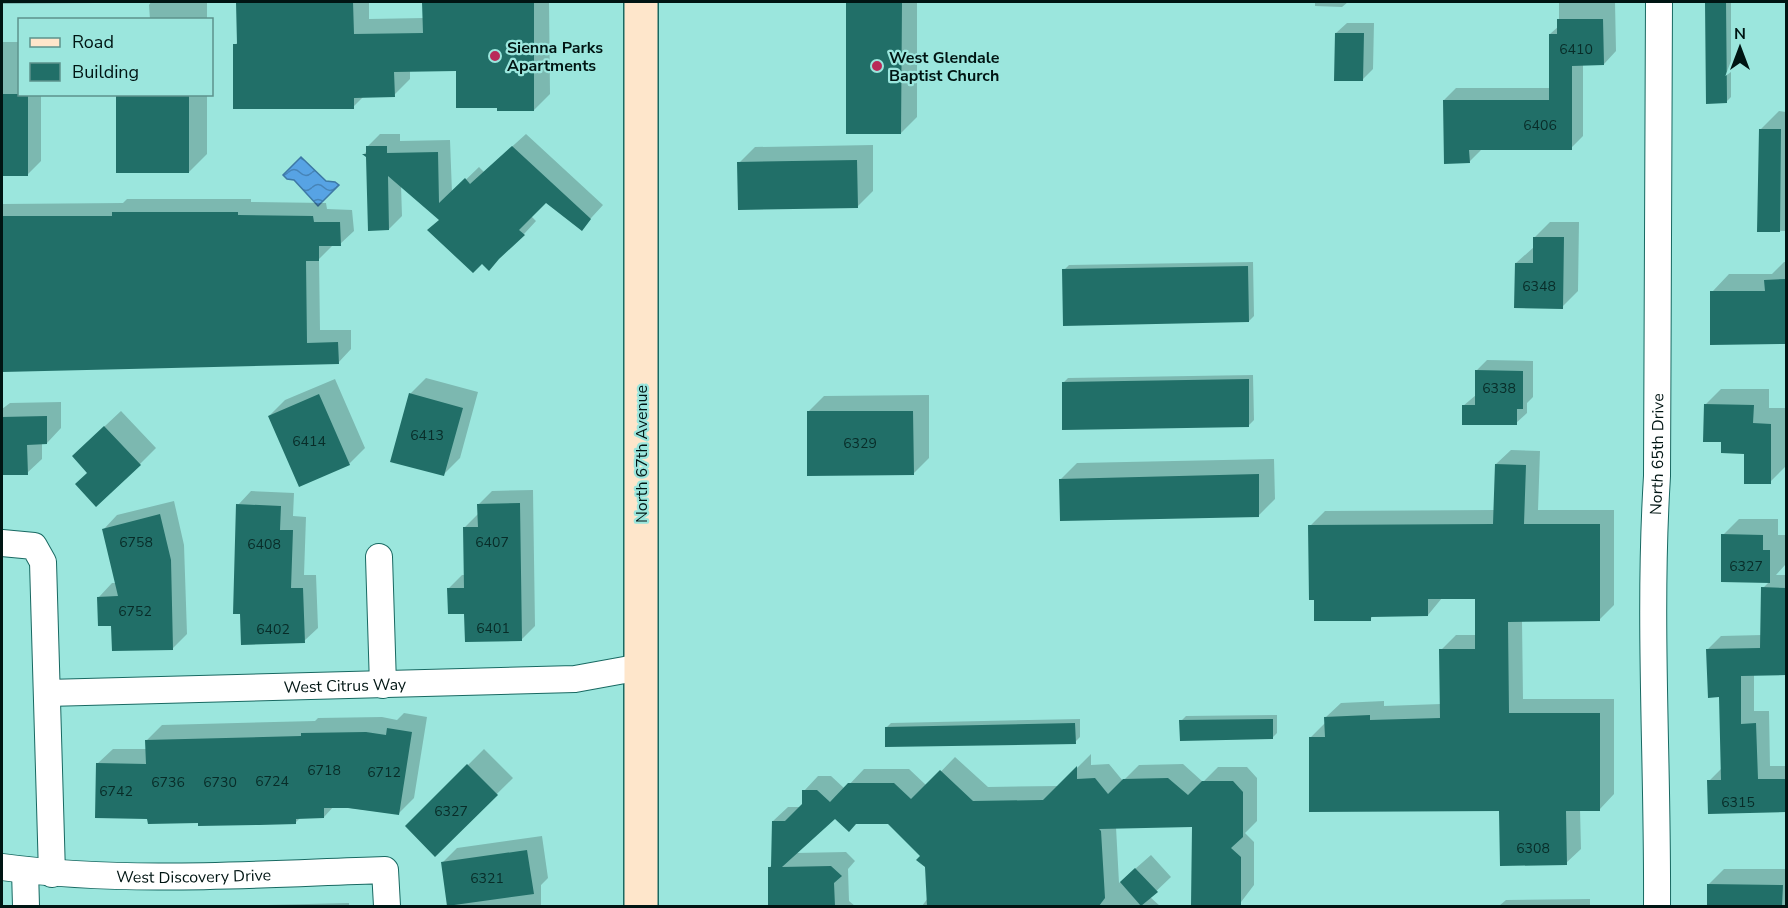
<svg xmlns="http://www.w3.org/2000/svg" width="1788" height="908" font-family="'Nunito Sans',sans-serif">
<defs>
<pattern id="water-waves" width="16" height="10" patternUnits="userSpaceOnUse" patternTransform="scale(1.5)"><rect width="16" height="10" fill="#57a3e4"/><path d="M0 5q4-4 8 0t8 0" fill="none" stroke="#4684b8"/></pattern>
</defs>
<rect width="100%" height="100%" fill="#9be6dd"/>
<path fill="url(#water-waves)" stroke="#3d78a5" stroke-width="1.5" d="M301 157 326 181 335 182 339 185 318 206 294 180 287 179 283 175Z"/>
<path fill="#0003" d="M2 2H98L96 3 2 4Z
M151 2H207V20H150L149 5Z
M239 2H369V19L424 18V2H549L550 94 534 110 498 107 457 69 410 70V79L394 95 364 96 353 107 235 45 239 41Z
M848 2H917V117L901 133H848Z
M1315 2H1348L1342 7 1315 6Z
M1559 2H1615L1616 51 1604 64H1583V136L1571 148 1481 150 1469 162 1444 100 1456 88H1551L1550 34 1559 26Z
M1707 2H1731V97L1726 102H1707Z
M1347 23H1374L1373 69 1362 80 1336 33Z
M2 42H20V94H41V161L28 174H2Z
M117 94H207V154L189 172Z
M1779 111 1786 112V231L1759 230 1761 129Z
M380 134H400V141L450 140 452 193 479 167 484 172 526 134 603 205 581 229 546 201 531 216 536 221 524 234 441 219 401 185 402 216 389 229 367 157 364 154 367 151V147Z
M873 145V191L857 207 739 163 755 147Z
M127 199H251V202L326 203 327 209 352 210 354 231 340 244 332 246 319 259 320 330H351V349L338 363 2 370V204L123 203Z
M1550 222H1579L1578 291 1562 307 1516 263 1534 247V238Z
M1253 262 1254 316 1249 321 1064 270 1069 265Z
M1784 262H1786V342L1712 343V292L1729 274H1772Z
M1487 360 1533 361V397L1527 403V413L1516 423 1463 406 1476 395V371Z
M1253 375 1254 420 1249 425 1063 383 1068 378Z
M426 378 478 392 460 458 444 474 410 394Z
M335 379 365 448 349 464 269 416 285 400Z
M1721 389H1769V408H1786V466L1770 482 1745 452 1723 440 1705 405Z
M929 395V458L913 474 808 412 824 396Z
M61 402V428L47 443H42V459L27 473 2 474V409L10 403Z
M121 411 156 448 140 464 89 473 90 440Z
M1511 450 1540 451 1538 510H1614V605L1599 620 1522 621 1523 699H1614V794L1600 809H1580L1581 849 1566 863 1501 809 1311 737 1326 722V717L1341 703 1384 701V706L1441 704V650L1456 635H1476V598H1442L1428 615H1374L1370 619 1310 526 1325 511 1495 510 1496 464Z
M1274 459 1275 499 1259 515 1061 479 1077 463Z
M533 490 535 626 521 640 448 589 462 575H465L464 528 479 513V504L492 491Z
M251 491 294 493 293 516 306 517 304 575H316L318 628 304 641 238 505Z
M174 501 184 545 187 634 173 648 112 624 99 597 112 583H117L104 529 117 515Z
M1739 519H1778V535H1786L1785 565 1776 575H1786V674H1754V711H1769L1770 766H1786V811L1709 781 1722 768 1720 696 1708 649 1721 636 1762 635 1763 588 1770 581 1723 535Z
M404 713 427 717 414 798 398 814 334 806 324 817H301L295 823 200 821 149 818 97 764 113 749H147V740L162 725 315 721 318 718 382 717 397 720Z
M1277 715V733L1272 738 1181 721 1186 716Z
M1080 719V737L1075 742 886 728 891 723Z
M484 749 513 778 435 855 407 826Z
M1091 754V765L1109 764 1123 781 1139 765 1183 764 1203 782 1218 767H1247L1257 778V821L1245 833 1254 842V885L1238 906H1193V826L1116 827 1119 883 1151 855 1171 877 1150 897 1160 906H922L928 898 927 866 922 856 889 823 835 817 795 853 846 852 855 861 848 869 849 901 855 906H770L769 868 772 865 773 821 788 807H801L803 805 804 791 818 776H831L845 789 864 769H909L927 786 955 757 988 787 1059 786Z
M542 836 548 878 541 885V906H449L442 863 457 848Z
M1724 869H1786V906H1708V885Z
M1590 899V906H1499L1506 900Z
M349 903V906H265L267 905Z"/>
<path fill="#216f68" d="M236 2H353L354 34 423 33 422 2H534V111H497V108H456V71L394 72 395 97 354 98V109H233V44H237Z
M846 2H902L901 134H846Z
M1705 2H1726L1727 103 1706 104Z
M1557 19H1603L1604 65 1572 66V150H1469L1470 163 1444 164 1443 100H1549V34H1557Z
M1335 33H1364L1363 81H1334Z
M2 94H28V176H2Z
M116 94H189V173H116Z
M1759 129H1781L1780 232H1757Z
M366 146H387V153L438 152 439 203 465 178 470 184 512 146 591 219 582 231 546 203 519 230 525 235 499 259 489 271 482 264 473 273 427 230 439 220 388 176 389 230 368 231 366 157 362 154H366Z
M857 160 858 208 738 210 737 162Z
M112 212H238V215L313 216 314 222H340L341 246H319V261H306L307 343 338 342 339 364 2 372V216H112Z
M1533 237H1564L1563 309 1514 308 1515 263H1533Z
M1248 266 1249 322 1063 326 1062 269Z
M1786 279V344L1710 345V291H1765L1764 280Z
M1475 370 1523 371V409H1517V425H1462V405H1475Z
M1249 379V427L1062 430V382Z
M409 393 463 408 444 476 390 462Z
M319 394 350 465 299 487 268 416Z
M1704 404 1754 405 1753 423 1771 424V484H1744V454L1721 453V442H1703Z
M807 411H913L914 475 807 476Z
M47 416V444L27 445 28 475H2V417Z
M104 426 141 465 96 507 75 484 87 473 72 456Z
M1495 464 1526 465 1524 524H1600V621L1508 622 1509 713H1600V811H1566L1567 865 1500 866 1499 811 1309 812V737H1325L1324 717 1370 715V720L1440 718 1439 649H1475V599H1428V616L1371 617V621H1314V600H1309L1308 525 1493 524Z
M1259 474V517L1060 521 1059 479Z
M520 503 522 641 465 642 464 614H448L447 588H464L463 527H478L477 504Z
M236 504 281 506 280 530H293L291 588H303L305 643 241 645 240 614H233Z
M160 514 171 560 173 650 112 651 111 626H98L97 597 118 596 102 529Z
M1721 534 1763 535V550H1770V583L1721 582Z
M1761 587 1786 588V675L1741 676V724L1756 723 1758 779H1786V812L1708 814 1707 780H1721L1719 697 1708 698 1706 649 1760 648Z
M1273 719V739L1180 741 1179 720Z
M1075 723 1076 744 885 747V727Z
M387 728 412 732 399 815 348 808H324V818L296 819V824L259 825 198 826V823L148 824 147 819 95 818 96 763 146 764 145 740 301 736V733L366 732 386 735Z
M467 764 498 795 435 857 405 826Z
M1077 766V779L1095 778 1108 794 1123 779 1168 778 1188 795 1202 781H1233L1243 792V837L1231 848 1241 857V906H1191L1192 827 1099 829 1101 831 1105 898 1099 906H927L925 867 916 860 920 856 888 824H856L849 832 835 819 782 867 831 866 842 876 834 883 835 906H768V867H771L772 821H785L802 804V790H817L830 802 848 783H894L911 799 940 770 973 801 1043 800Z
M527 850 534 894 447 906 441 862Z
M1135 868 1158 892 1141 906 1120 882Z
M1707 884 1783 885 1782 906H1707Z"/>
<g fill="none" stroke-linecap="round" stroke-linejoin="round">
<g stroke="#186962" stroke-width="28">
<g id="minor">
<path d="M2 543 34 546 43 562 52 874"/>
<path d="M379 557 383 685"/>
<path id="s1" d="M47 693 575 679 641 667"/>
<path id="s2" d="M2 867C128 884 258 874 385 870L387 906"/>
<path d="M25 870 26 906"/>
<path id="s3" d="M1657 906C1658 763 1648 620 1657 476L1659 2"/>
</g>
</g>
<g stroke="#186962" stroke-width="36">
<path id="secondary" d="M641 906V2"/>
</g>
<use href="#minor" stroke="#fff" stroke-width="26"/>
<use href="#secondary" stroke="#fee6cb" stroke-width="33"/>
</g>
<g fill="#b92a59" stroke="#9be6dd" stroke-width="2">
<circle cx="495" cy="56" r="6"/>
<circle cx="877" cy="66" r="6"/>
</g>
<g text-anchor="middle" stroke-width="4.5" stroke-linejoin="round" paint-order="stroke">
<g font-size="14" fill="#082c28">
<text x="1576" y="54">6410</text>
<text x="1540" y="130">6406</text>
<text x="1539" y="291">6348</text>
<text x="1499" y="393">6338</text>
<text x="427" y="440">6413</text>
<text x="309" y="446">6414</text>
<text x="860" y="448">6329</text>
<text x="136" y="547">6758</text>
<text x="492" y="547">6407</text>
<text x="264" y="549">6408</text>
<text x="1746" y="571">6327</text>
<text x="135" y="616">6752</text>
<text x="493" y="633">6401</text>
<text x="273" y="634">6402</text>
<text x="324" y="775">6718</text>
<text x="384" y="777">6712</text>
<text x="272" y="786">6724</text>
<text x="168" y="787">6736</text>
<text x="220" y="787">6730</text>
<text x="116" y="796">6742</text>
<text x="1738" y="807">6315</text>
<text x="451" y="816">6327</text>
<text x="1533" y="853">6308</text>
<text x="487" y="883">6321</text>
</g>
<g font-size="16" font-weight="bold" fill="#001513" stroke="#9be6dd" text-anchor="start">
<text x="507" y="53">Sienna Parks<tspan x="507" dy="18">Apartments</tspan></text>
<text x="889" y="63">West Glendale<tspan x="889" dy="18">Baptist Church</tspan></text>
</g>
<g font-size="16" fill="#001513" stroke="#9be6dd">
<text transform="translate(641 454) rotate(-90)" y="6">North 67th Avenue</text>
<text dy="6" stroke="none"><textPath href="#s3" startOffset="452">North 65th Drive</textPath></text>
<text dy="6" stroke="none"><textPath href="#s1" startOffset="298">West Citrus Way</textPath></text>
<text dy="6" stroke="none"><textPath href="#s2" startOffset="192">West Discovery Drive</textPath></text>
</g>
</g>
<rect width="1788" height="908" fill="none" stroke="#001513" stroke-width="6"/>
<rect x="18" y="18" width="195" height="78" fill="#9be6dd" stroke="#5d928c" stroke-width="1.5"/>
<rect x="30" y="38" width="30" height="9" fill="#fee6cb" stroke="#5d928c" stroke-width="1.5"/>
<text x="72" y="48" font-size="18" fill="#001513">Road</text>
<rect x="30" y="63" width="30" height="18" fill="#216f68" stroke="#5d928c" stroke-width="1.5"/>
<text x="72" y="78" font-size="18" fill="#001513">Building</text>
<g transform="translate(1740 48)" stroke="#9be6dd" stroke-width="4.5" paint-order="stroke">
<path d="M0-4.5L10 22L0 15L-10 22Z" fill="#001513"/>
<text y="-9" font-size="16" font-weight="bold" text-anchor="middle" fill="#001513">N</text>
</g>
</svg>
